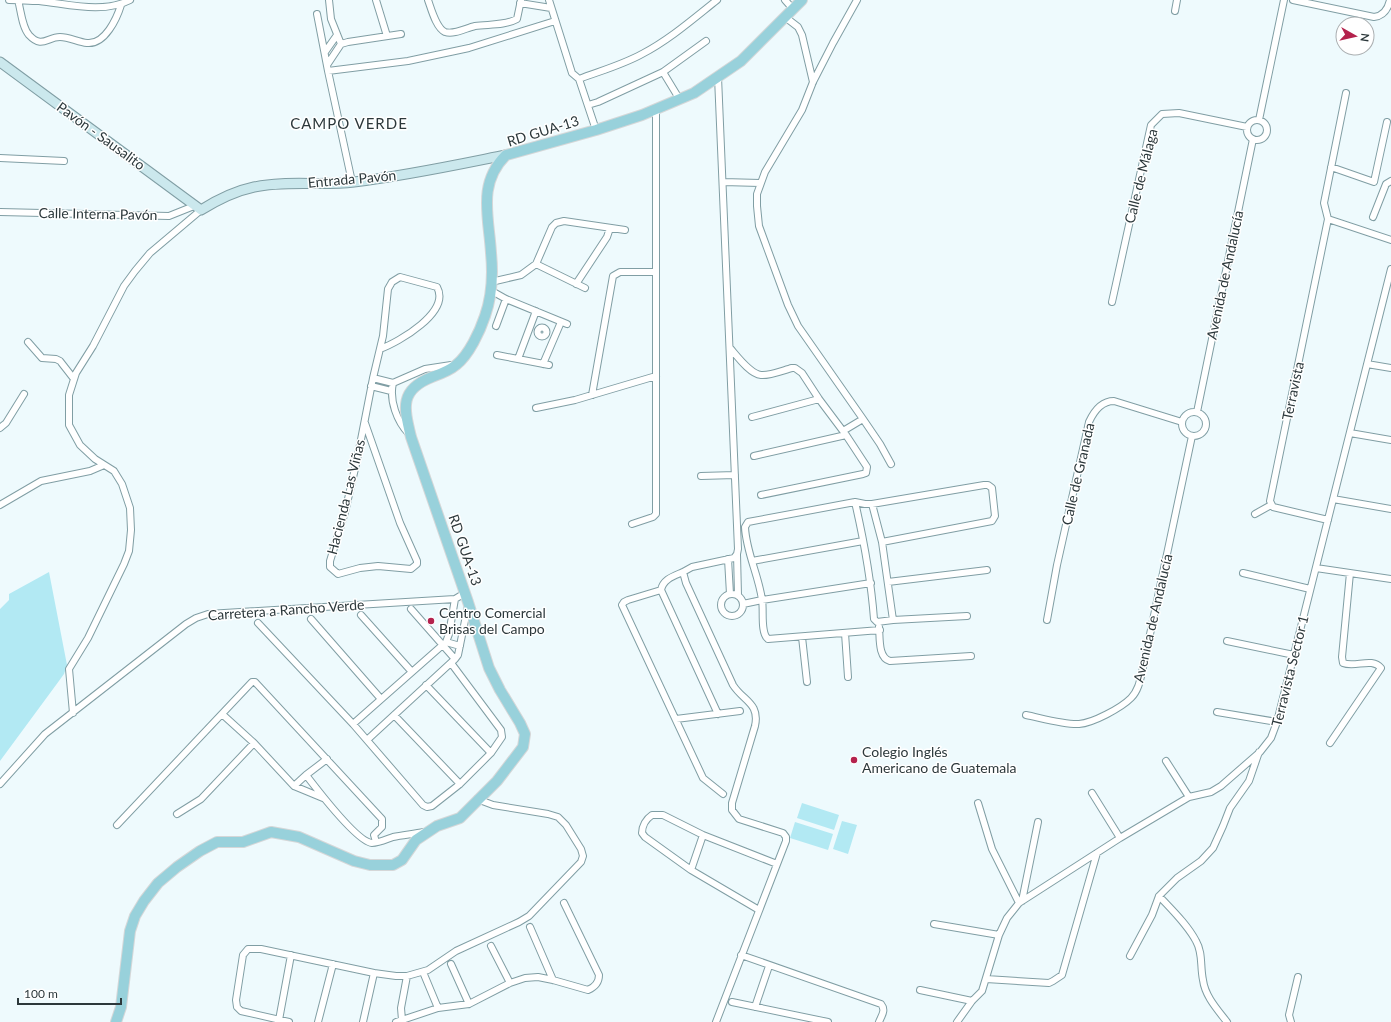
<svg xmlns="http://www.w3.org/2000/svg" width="1391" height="1022" font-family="Lato,sans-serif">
<rect width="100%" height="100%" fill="#eefafd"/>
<path fill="#b2e9f3" d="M49 572 67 665 64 674 56 685 0 761V609L9 600V594Z
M802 803 839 815 834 830 797 818Z
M842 821 857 825 848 854 833 849Z
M795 822 833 834 828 850 790 838Z"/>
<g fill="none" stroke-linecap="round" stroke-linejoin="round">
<g stroke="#809ea4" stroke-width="8">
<path id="street" d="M9 0C19 0 29 1 39 1 68 4 103 14 130 0
M18 0C21 11 22 27 29 35 42 49 47 37 60 37 69 37 78 42 87 43 105 45 117 18 121 5
M329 0 331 19 341 44
M376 0 387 36
M428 0C431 8 436 28 445 32 454 35 466 28 475 26 488 24 504 26 517 19L521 0
M549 0 572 73 579 79 596 130
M785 0 793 9
M857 0 833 43 813 82 802 110 765 172 757 194V206L759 226 788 305 798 326 863 419 880 444 891 464
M1293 0 1374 17C1384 16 1388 9 1390 0
M520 3 551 8
M1175 11 1177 0
M317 14 328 71 352 182
M785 17 798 27 802 35 813 82
M325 52 337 35
M327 65 341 44 348 42 401 34
M328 71 408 61 469 48 555 21
M663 72 680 100
M579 79C600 71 622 65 642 54 669 40 693 19 717 0
M588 105 598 102 663 72 706 41
M1259 120 1284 0
M1247 130a10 10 0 1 1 20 0a10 10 0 1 1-20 0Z
M0 158 64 161
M1331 167 1374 182 1387 122
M723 182 760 183
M0 212 169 216 194 206
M1373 217 1386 184 1391 181
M1328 219 1391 240
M536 264 585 288
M491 282 521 275 536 264 552 227 556 223 564 221 625 230
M576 284 607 237 610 228
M490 290 506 299 567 324
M1112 302 1151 125 1162 114 1179 113 1247 127
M496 326 506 299
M537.5 332a4.5 4.5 0 1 1 9 0a4.5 4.5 0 1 1-9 0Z
M28 342 42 358 56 359 60 361 74 379
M730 348C737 356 750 374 761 375 769 376 784 370 792 368H795L802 373 819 399 846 435 867 467 866 473 863 474 761 495
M497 355 549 365
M518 359 536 311
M543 364 561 322
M1367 364 1391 368
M373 378 393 383 425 369 451 365
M393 383C389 400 397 422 409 434
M371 386 391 391
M592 395 613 276 620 272H656
M536 408 575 400 656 376
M1197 412 1253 139
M1182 424a12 12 0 1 1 24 0a12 12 0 1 1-24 0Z
M752 417 819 399
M365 423 400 523 417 561V564L411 569 378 566 360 568 338 574 330 567V561L345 512 357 460 373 378 383 336 388 289 392 282 400 277 437 287C451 312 399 342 380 349
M0 428 6 423 24 394
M843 431 863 419
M1350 433 1391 440
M754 456 846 435
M701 476 735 475
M1333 499 1391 509
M855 502C864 541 871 580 874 619L877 622 893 620 882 542 872 504
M0 505 41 481 90 471 104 465
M1255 514 1271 505
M1328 520 1273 507 1270 501 1328 219 1324 203 1346 93
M632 524 653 517 656 514V110
M737 554 738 595
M728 559 730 594
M752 561 863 541
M1316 568 1391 579
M683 572C674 576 663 579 661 590L718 714
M1243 573 1310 589
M888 582 987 570
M661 590 628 600 624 602 622 605 703 778 723 794
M721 605a11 11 0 1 1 22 0a11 11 0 1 1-22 0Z
M743 604 762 600 871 583
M411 609 455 659
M361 615 412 672
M311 619 381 699
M893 620 967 616
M1047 620 1057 565 1089 422C1094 411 1102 401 1114 401L1182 422
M258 623 353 724 423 805 427 807 432 806 460 784 491 753 502 737 501 730 451 663
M879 627C880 638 878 658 890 661L971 656
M880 630 768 639C760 633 764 610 762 600 759 576 746 552 745 527L748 522 855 502 865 504H872L984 485H988L992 488 995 516 992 521 882 542
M845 633 848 677
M802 637 807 682
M1227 641 1294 655
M446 642 460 646
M426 685 491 753
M1217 712 1277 722
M73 713 69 669 88 638 124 564 129 551 131 530 130 508 122 484 114 471 95 459 80 445 69 425V395L76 373 93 346 124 286 135 271 150 253 201 210
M222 714 254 743 294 786 323 798
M394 715 460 784
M1026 715C1041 718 1065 725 1079 724 1093 723 1121 708 1131 698 1138 691 1140 681 1142 672L1192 436
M676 719 740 711
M353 724 446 642 449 634 455 599
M367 740 455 659 458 655 468 606
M1330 743 1381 668C1372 657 1355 668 1343 663L1342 657 1350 573
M1166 761 1189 797
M306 775C316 788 357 842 372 843 379 843 387 839 393 837 403 835 414 834 424 832
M0 784 45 734 186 624 196 618 208 614 455 599 465 593
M294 786 306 775 327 759
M1092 793 1120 838
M978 803 992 849 1019 903
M177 814 201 799 254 743
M117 825 252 682H255L382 819V827L374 835 376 842
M691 870 703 835
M1159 896C1172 910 1187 924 1196 941 1203 953 1200 966 1203 980 1205 996 1217 1009 1227 1022
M1022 901 1038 822
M759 910 691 870 645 837 642 833C642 826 646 819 652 815H663L703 835 777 864
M934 924 999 935
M530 927 553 980
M491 946 510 983
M741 955 881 1004C886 1010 882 1015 879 1022
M1130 956 1152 915 1159 896 1177 878 1201 861 1213 848 1223 826 1230 808 1249 781 1259 752
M451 964 469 1004
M423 972 438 1008
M986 979 1049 983 1053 981 1062 975 1097 853
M920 990 972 1001
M732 1002 828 1022
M755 1007 769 966
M279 1020 291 955
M402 1020 401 1008 407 976
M289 1022 241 1011 237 1007 236 1000 243 955 248 949H261L374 973 396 976H407L428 970 456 951 519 922 529 916 581 862 583 856 581 849 566 825 558 817 548 814 493 805 477 799
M318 1022 333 964
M363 1022 374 973
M396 1022 438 1008 469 1004 510 983 525 978 538 977 553 980 588 990C595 987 599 982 599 975L564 903
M716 1022 786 841V837L783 833 739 819 732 810V803L755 726C760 703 743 701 733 685L686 583 683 572 692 567 734 558 737 554 738 549 718 77
M957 1022 972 1001 982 991 999 935 1007 918 1019 903 1120 838 1189 797 1211 792 1221 786 1260 752 1271 738 1277 722 1391 269
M1291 1022 1289 1015 1298 977"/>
</g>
<g stroke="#809ea4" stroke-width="11">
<path id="secondary" d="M0 62 201 210C217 200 235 191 254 187 286 180 321 186 354 182 405 176 456 165 506 155"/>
</g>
<g stroke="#d5d7d8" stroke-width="12">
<path id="primary" d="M116 1022 121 1007 130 931 135 916 144 901 158 883 177 867 200 851 217 842H243L271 832 299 837 354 861 370 865H393L402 860 416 840 437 826 460 818 497 781 523 747 525 734 520 723 500 690 489 668 468 602 411 437C404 408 399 390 432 377 440 374 449 371 456 365 469 355 480 331 485 316 492 296 493 273 491 253 489 217 477 184 506 155L596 130 642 115 694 93 741 61 802 0"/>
</g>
<use href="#street" stroke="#fff" stroke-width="6"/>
<use href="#secondary" stroke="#cbe8ed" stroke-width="9"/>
<use href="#primary" stroke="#98d1db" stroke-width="10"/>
</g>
<g fill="#b4224d" stroke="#fff" stroke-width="1.5">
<circle cx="431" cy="621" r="4"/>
<circle cx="854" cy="760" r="4"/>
</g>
<g text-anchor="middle" stroke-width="3" stroke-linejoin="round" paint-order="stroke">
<g font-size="14" fill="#2c383b" stroke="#fff">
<text transform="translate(543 131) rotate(-17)" y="5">RD GUA-13</text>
<text transform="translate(101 136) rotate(36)" y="5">Pavón - Sausalito</text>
<text transform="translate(1141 176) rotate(-76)" y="5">Calle de Málaga</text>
<text transform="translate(352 179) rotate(-5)" y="5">Entrada Pavón</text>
<text transform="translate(98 214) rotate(1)" y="5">Calle Interna Pavón</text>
<text transform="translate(1225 275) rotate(-78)" y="5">Avenida de Andalucía</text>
<text transform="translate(1293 391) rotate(-78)" y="5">Terravista</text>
<text transform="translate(1078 474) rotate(-77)" y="5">Calle de Granada</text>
<text transform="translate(346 497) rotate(-76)" y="5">Hacienda Las Viñas</text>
<text transform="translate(465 550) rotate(71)" y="5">RD GUA-13</text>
<text transform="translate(286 610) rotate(-4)" y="5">Carretera a Rancho Verde</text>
<text transform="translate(1153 618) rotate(-77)" y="5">Avenida de Andalucía</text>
<text transform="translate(1290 671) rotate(-76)" y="5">Terravista Sector 1</text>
</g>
<g font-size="14" fill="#2c383b" stroke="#fff" text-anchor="start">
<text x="439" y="618">Centro Comercial<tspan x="439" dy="16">Brisas del Campo</tspan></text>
<text x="862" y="757">Colegio Inglés<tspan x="862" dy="16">Americano de Guatemala</tspan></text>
</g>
<g font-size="15" letter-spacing="1" fill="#2c383b" stroke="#fff">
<text x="349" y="129">CAMPO VERDE</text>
</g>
</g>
<g transform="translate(1355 36) rotate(98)"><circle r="19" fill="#ffffff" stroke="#abafb1"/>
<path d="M0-3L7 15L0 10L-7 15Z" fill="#b4224d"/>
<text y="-6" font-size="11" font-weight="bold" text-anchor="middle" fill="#2c383b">N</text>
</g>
<path d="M18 998v6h103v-6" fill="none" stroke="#2c383b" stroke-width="2"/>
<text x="24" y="998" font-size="12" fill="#2c383b" stroke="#ffffff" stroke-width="3" paint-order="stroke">100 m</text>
</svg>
